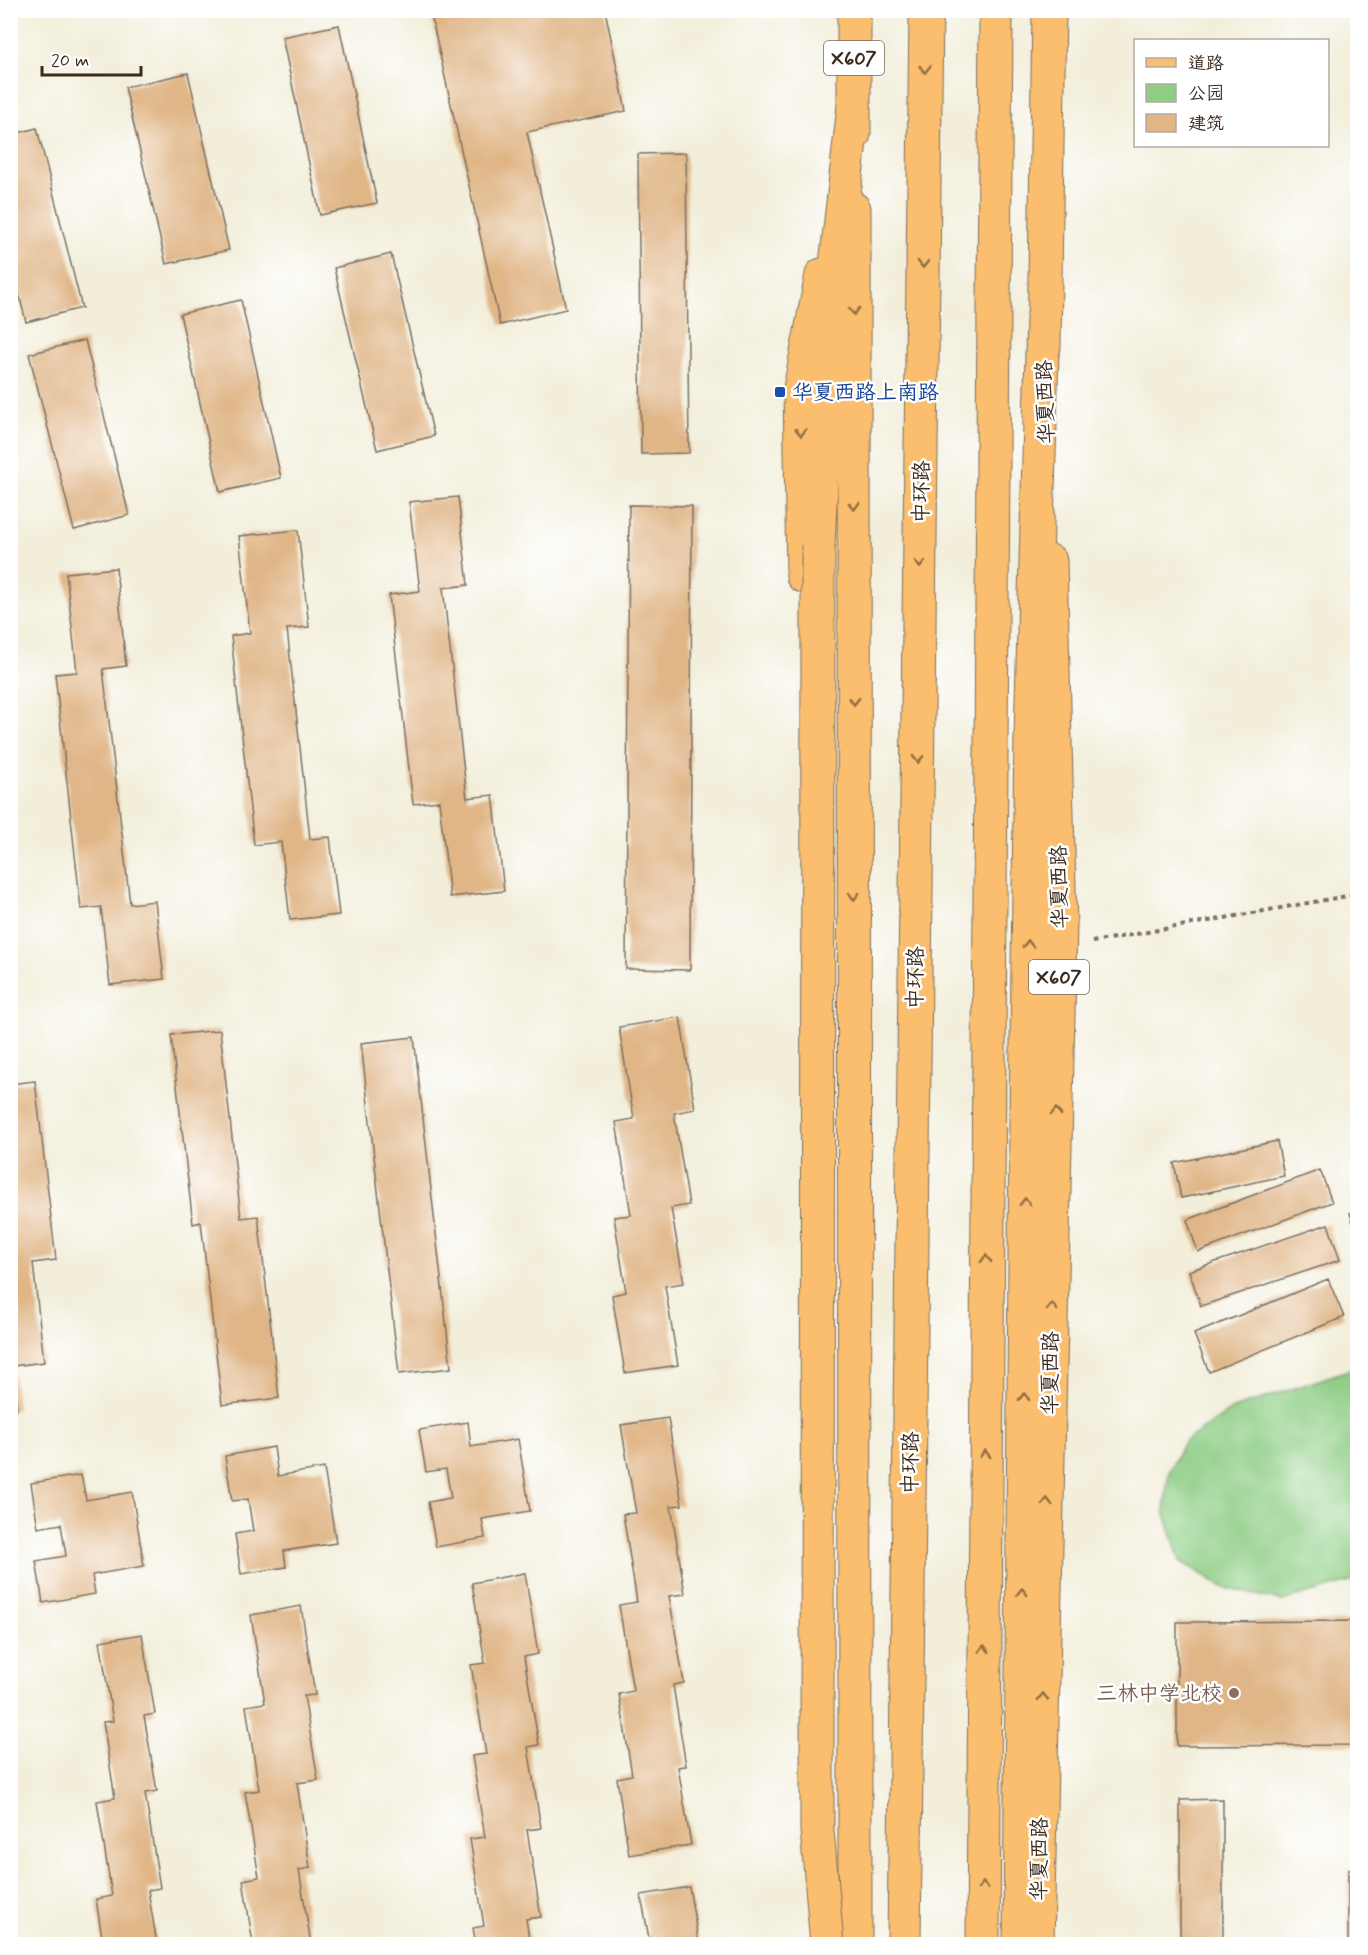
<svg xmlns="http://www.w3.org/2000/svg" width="1368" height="1955" font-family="Mynerve,'LXGW WenKai TC',sans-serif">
<rect width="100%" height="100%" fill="#fff"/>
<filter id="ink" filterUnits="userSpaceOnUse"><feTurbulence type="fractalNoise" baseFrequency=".0167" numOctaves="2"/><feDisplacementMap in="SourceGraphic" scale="12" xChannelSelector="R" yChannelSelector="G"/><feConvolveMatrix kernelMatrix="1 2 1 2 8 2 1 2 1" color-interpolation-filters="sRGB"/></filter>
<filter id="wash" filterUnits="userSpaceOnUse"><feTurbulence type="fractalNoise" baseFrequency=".008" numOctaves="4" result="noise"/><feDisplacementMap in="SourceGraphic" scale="24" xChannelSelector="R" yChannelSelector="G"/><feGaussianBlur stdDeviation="1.35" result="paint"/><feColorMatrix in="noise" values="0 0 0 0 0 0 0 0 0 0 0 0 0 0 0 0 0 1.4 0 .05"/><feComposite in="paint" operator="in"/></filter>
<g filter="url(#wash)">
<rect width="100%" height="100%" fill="#f2eeda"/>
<path fill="#8dcd84" stroke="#647c51" stroke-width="1.5" d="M1357 1367V1580L1282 1601 1225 1588 1180 1561 1164 1511 1169 1471 1184 1442 1233 1409Z"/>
<g id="blocks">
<path fill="#e0b687" d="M430 10H605L626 111 527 132 566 309 500 325Z
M339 25 377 203 320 215 282 37Z
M188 73 229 250 166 264 125 87Z
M37 128 82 308 26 322 10 259V135Z
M686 153 689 453 641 454 638 154Z
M391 254 434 436 377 450 334 268Z
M241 300 281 478 220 492 180 314Z
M85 340 129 515 74 530 29 354Z
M458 497 468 585 443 588 467 798 493 795 504 891 450 897 439 801 413 804 389 595 420 591 409 502Z
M629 505 692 506 690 970 626 969Z
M298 530 309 627 287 629 310 839 330 837 339 915 290 920 281 842 254 845 231 636 250 633 239 536Z
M116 568 126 666 103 669 130 904 155 901 164 979 110 985 101 907 81 909 55 674 77 672 66 573Z
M680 1017 695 1109 674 1113 689 1205 671 1208 684 1283 665 1286 678 1365 625 1373 612 1295 626 1292 614 1217 631 1215 616 1122 634 1119 619 1027Z
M220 1030 241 1218 258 1216 279 1398 222 1405 201 1222 193 1224 171 1035Z
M414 1037 451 1368 399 1374 361 1043Z
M35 1081 56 1260 33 1263 44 1362 13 1366 17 1410H10V1084Z
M1277 1141 1284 1176 1181 1198 1174 1163Z
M1320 1170 1332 1202 1198 1252 1187 1220Z
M1358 1210V1235H1357L1350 1213Z
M1328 1224 1340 1260 1201 1306 1189 1271Z
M1328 1279 1344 1317 1209 1372 1194 1334Z
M668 1418 682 1505 671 1506 685 1594 669 1596 684 1683 673 1685 686 1766 678 1767 691 1845 629 1855 617 1778 632 1775 619 1694 633 1691 619 1605 637 1602 623 1514 636 1513 621 1425Z
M468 1422 471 1447 518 1439 530 1511 482 1519 485 1538 436 1547 428 1502 451 1498 446 1469 426 1472 419 1430Z
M274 1447 278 1476 324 1468 336 1543 284 1551 286 1567 241 1574 235 1534 253 1531 248 1499 232 1501 225 1456Z
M81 1475 86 1500 132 1492 144 1566 92 1575 95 1594 43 1603 36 1561 66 1556 61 1524 38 1528 31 1483Z
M525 1573 538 1654 524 1657 539 1745 528 1747 541 1828 527 1830 541 1917 526 1919 530 1944H476L473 1928 484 1926 470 1839 485 1837 472 1756 486 1754 471 1665 485 1663 472 1583Z
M301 1606 315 1695 304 1696 318 1780 297 1783 310 1868 299 1870 311 1944H253L243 1880 259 1877 245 1792 259 1790 246 1706 265 1703 251 1615Z
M1358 1621V1745L1177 1746V1622Z
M142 1634 155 1714 144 1716 157 1791 145 1793 160 1888 148 1890 157 1944H103L96 1899 112 1896 97 1801 115 1798 103 1722 113 1721 100 1641Z
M1223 1799V1944H1180V1800Z
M1348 1870H1358V1944H1348Z
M689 1887 699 1944H650L641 1895Z"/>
</g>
</g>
<g filter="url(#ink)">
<use href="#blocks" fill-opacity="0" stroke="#7b6f60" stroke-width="1.5"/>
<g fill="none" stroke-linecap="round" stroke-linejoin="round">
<g stroke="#7b6f60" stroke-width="35">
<path id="major" d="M854 134V10
M854 209 855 1944
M1044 347 1049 10
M803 576 800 389 822 275
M1037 1944 1060 924 1050 561"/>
</g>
<g stroke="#7b6f60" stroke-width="35">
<path id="highway" d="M818 545 829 326 854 106
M904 1944 926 10
M983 1944 996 10
M1020 1944 1026 1120 1031 735 1043 318"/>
</g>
<path stroke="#7b6f60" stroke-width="4" stroke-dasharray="4.5 4.5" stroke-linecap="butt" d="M1092 942 1358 894"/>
<use href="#major" stroke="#fabe6e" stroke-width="33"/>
<use href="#highway" stroke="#fabe6e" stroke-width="33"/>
<g stroke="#7b6f60" stroke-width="35" stroke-linecap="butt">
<path id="highway-bridge" d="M818 545 817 1830 827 1944"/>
</g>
<use href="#highway-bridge" stroke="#fabe6e" stroke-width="33"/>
</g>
<defs><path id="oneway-chevron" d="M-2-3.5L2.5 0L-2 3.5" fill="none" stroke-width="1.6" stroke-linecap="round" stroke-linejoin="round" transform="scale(1.5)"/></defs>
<g stroke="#916d42">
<use href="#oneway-chevron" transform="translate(925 69) rotate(90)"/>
<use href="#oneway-chevron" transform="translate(923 264) rotate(91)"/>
<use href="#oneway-chevron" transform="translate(854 311) rotate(90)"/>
<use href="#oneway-chevron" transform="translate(801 432) rotate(89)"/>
<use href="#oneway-chevron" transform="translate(854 506) rotate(90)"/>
<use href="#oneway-chevron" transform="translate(920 564) rotate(91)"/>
<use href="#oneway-chevron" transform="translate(854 701) rotate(90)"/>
<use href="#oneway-chevron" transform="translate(918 759) rotate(91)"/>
<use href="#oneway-chevron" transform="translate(854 896) rotate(90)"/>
<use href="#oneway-chevron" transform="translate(1028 944) rotate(-89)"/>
<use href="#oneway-chevron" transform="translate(1056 1112) rotate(-89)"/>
<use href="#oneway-chevron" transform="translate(1025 1202) rotate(-90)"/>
<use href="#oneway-chevron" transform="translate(986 1259) rotate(-90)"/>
<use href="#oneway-chevron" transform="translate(1052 1307) rotate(-89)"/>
<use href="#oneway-chevron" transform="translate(1024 1397) rotate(-90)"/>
<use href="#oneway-chevron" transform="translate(985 1454) rotate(-90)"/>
<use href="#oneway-chevron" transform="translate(1047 1502) rotate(-89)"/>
<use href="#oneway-chevron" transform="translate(1022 1592) rotate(-90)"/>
<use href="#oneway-chevron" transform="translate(984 1649) rotate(-90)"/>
<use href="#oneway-chevron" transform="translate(1043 1697) rotate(-89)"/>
<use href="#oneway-chevron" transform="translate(983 1886) rotate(-90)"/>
</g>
</g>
<rect fill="#1a4fb4" stroke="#fff" stroke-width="2" x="774" y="386" width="12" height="12" rx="3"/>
<circle fill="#8d6e63" stroke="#fff" stroke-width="2" cx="1234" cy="1693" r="6"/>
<g text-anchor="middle" stroke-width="5" stroke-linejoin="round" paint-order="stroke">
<g fill="#fff" stroke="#766a62" stroke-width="1.5">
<rect x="824" y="41" width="60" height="34" rx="4.5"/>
<rect x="1029" y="960" width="60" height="34" rx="4.5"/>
</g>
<g font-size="20" font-weight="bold" fill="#3b2a1e">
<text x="854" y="65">X607</text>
<text x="1059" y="984">X607</text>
</g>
<g font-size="21" fill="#164399" stroke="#fff" text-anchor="start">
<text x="792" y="399">华夏西路上南路</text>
</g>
<g font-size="21" fill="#3b2a1e" stroke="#fff">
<text transform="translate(1045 402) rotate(-92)" y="7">华夏西路</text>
<text transform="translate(921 492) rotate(-89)" y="7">中环路</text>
<text transform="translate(1059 887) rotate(-91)" y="7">华夏西路</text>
<text transform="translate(915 978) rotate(-89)" y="7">中环路</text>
<text transform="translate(1050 1373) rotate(-89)" y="7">华夏西路</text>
<text transform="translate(910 1463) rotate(-89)" y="7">中环路</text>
<text transform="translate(1039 1859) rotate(-89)" y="7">华夏西路</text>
</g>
<g font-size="21" fill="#785e54" stroke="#fff" text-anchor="end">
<text x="1222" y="1700">三林中学北校</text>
</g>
</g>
<rect width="1368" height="1955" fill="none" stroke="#fff" stroke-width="36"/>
<rect x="1134" y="39" width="195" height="108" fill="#ffffff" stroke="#b1aaa5" stroke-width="1.5"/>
<rect x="1146" y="58" width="30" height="9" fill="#fabe6e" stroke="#b1aaa5" stroke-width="1.5"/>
<text x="1188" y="69" font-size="18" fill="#3b2a1e">道路</text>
<rect x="1146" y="84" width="30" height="18" fill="#8dcd84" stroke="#b1aaa5" stroke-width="1.5"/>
<text x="1188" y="99" font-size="18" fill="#3b2a1e">公园</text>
<rect x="1146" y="114" width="30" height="18" fill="#e0b687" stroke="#b1aaa5" stroke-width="1.5"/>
<text x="1188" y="129" font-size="18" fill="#3b2a1e">建筑</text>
<path d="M42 66v9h99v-9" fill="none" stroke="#3b2a1e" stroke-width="3"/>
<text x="51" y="66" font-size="18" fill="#3b2a1e" stroke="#ffffff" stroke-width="4.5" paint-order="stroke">20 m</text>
</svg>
